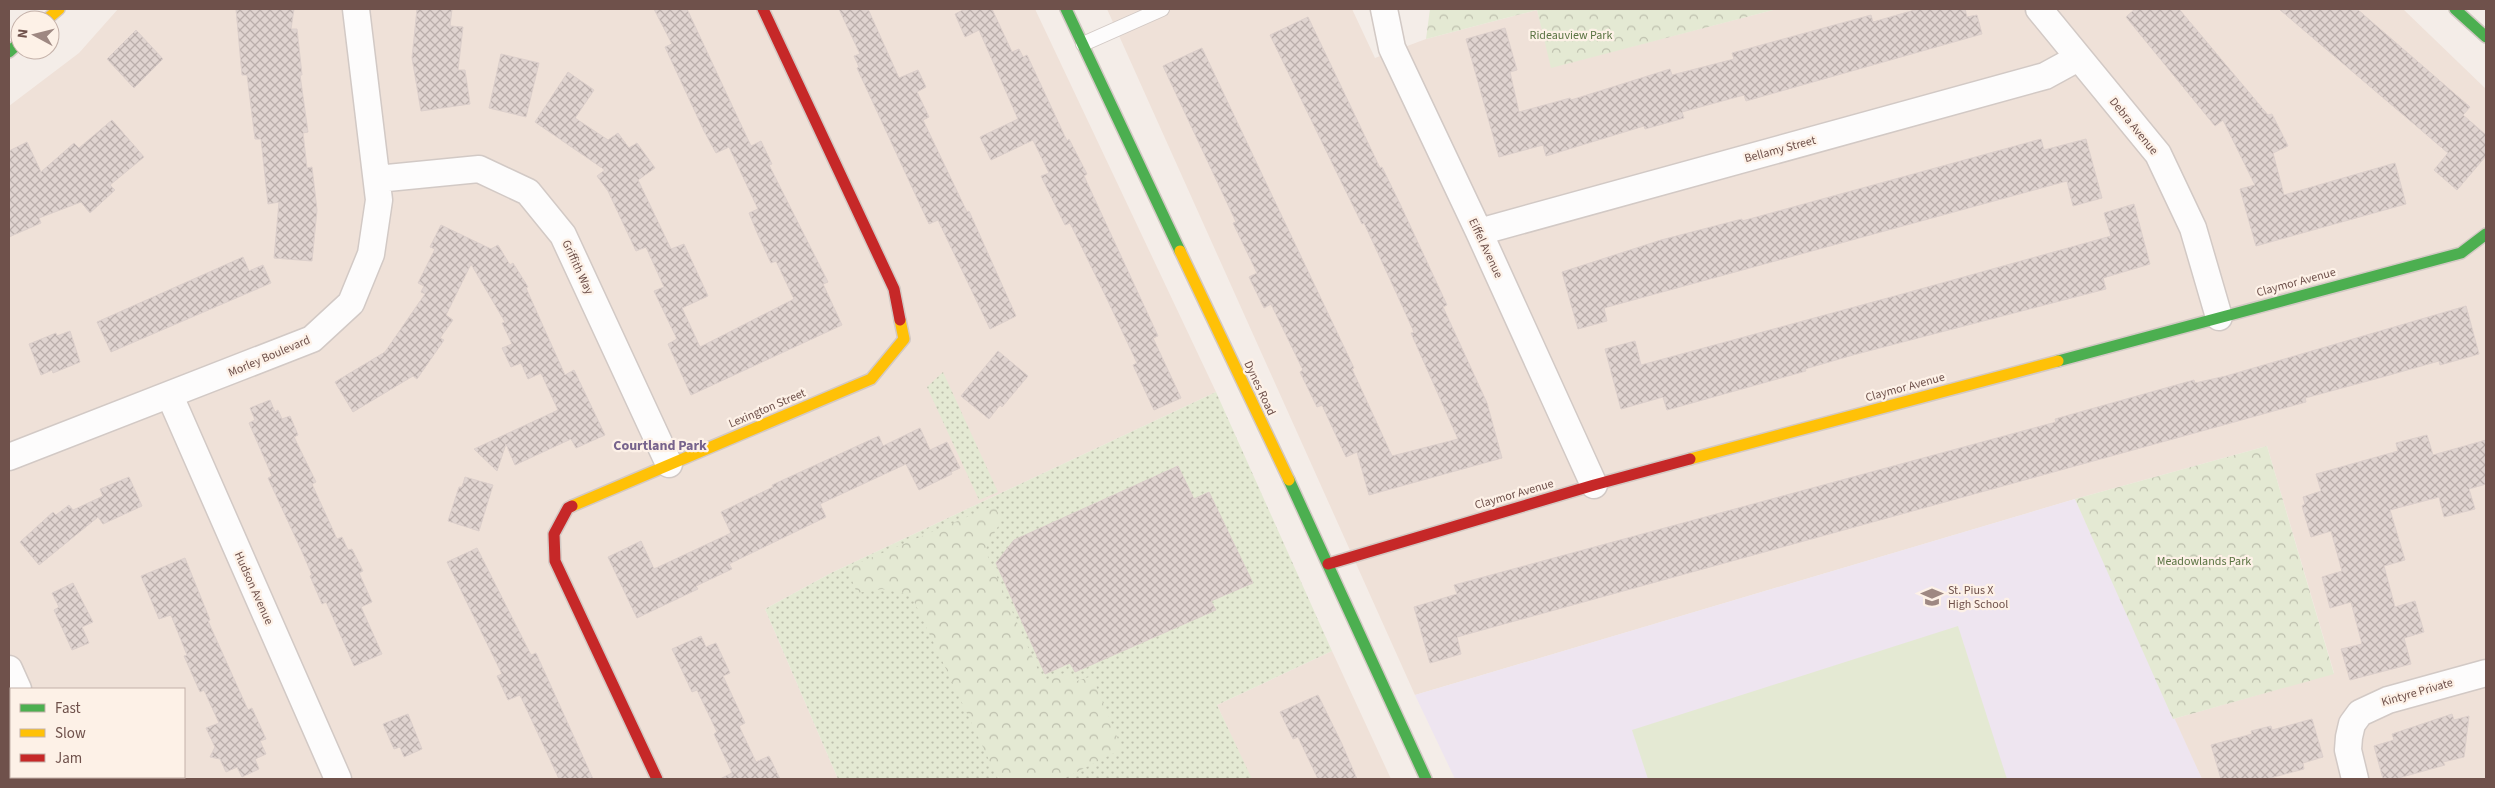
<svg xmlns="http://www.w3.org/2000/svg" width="2495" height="788" font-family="'Source Sans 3',sans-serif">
<defs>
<pattern id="grass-dots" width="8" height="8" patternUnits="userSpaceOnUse" patternTransform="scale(1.25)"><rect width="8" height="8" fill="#e4e9d3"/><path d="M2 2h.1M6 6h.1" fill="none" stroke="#bdbfad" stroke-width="1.8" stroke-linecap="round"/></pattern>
<pattern id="forest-crowns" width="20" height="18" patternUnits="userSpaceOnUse" patternTransform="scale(1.25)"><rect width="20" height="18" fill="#e4e9d3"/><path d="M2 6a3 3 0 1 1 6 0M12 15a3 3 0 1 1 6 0" fill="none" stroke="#bdbfad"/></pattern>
<pattern id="building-cross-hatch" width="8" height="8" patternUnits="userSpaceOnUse" patternTransform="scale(1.25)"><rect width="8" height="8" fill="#e0d4d0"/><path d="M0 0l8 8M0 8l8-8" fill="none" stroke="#baaeab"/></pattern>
</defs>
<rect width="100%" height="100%" fill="#f4ede8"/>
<path fill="#efe1d8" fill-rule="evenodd" d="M118 9H1035L1216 392 831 573 765 609 838 779H9V106L79 53ZM11 689H184V777H11Z
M1107 9H1352L1375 58 1426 39 1537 10 1552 67 1777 9H2403L2486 89V779H2202L2173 719 2334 673 2267 446 2075 499 1415 695Z
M1332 651 1391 779H1251L1217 705Z"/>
<path fill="#eee5f0" d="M2075 499 2202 779H1455L1415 695Z"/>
<path fill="url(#grass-dots)" d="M943 372 998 492 979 500 927 387Z
M1216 392 1332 651 1217 705 1252 779H838L765 609 831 573Z"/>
<path fill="url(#forest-crowns)" d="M1430 9H1777L1551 68 1537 10 1426 39Z
M2267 446 2334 674 2173 719 2075 499Z
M995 505 1001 521 985 550 1043 681 1070 671 1074 682 1092 676 1122 749 1063 779H998L911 595 882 589 857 593 847 568Z"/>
<path fill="#e4e9d3" d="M1958 626 2007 779H1648L1632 730Z"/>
<path fill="url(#building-cross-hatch)" stroke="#dccfcb" d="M236 9H294L291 29H297L302 75H300L308 132 303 133 307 168 312 167 317 210 312 261 274 258 279 202 268 204 261 139H255L247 75H242Z
M417 9H452L450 26 463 27 458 70H465L470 104 421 111 412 58Z
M654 9H687L751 146 761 141 772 164 769 165 828 282 823 284 842 325 691 395 668 344 677 339 654 291 664 287 646 247 636 251 608 191 597 176 605 170 535 122 568 72 594 90 575 118 608 140 618 133 629 148 637 143 655 168 638 180 671 249 684 244 708 296 682 308 700 347 794 299 776 261 771 263 758 235 749 213 758 209 729 147 716 153 704 131 665 47 672 44Z
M839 9H868L899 78 918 70 926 87 917 92 929 117 923 120 967 212 969 211 1016 316 990 329 938 220 929 224 857 68 859 67 854 56 860 54Z
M965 9H992L1012 52 1019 49 1023 57 1027 55 1067 141 1069 139 1087 174 1084 176 1158 336 1153 338 1181 398 1154 410 1133 365 1137 363 1108 301 1070 223 1065 225 1041 176 1049 173 1033 140 991 160 980 137 1018 119 979 30 965 37 955 14Z
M1918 9H1965L1967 17 1977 15 1982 34 1746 101 1744 95 1682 112 1684 118 1645 129 1644 126 1546 156 1543 145 1499 157 1466 39 1505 28 1517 70 1510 72 1519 112 1570 98 1571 100 1670 69 1672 75 1734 59 1732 53 1871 15 1873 22Z
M2135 9H2179L2268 115 2272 114 2288 146 2273 153 2284 195 2395 163 2406 204 2256 246 2240 189 2255 185 2223 120 2215 126 2126 17Z
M2279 9H2357L2470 107 2463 115 2486 135V156L2457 190 2434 170 2448 153Z
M1308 17 1380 168 1382 167 1401 206 1447 305 1443 307 1487 403 1502 458 1369 495 1357 452 1346 457 1322 405 1317 407 1300 372 1303 370 1271 304 1264 308 1249 277 1257 273 1233 223 1236 222 1163 66 1202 48 1354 368 1352 369 1392 456 1458 439 1411 333 1414 332 1400 301 1364 223 1362 224 1334 167 1270 35Z
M136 30 163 59 134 88 107 59Z
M501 54 539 63 526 117 489 108Z
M112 120 144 157 110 185 115 190 90 213 81 202 39 218 41 223 9 237V151L27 142 41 172 74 143 79 148Z
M2041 139 2044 150 2086 139 2102 198 2073 206 2067 181 1604 308 1607 321 1578 329 1562 272 1661 240 1742 219V221Z
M2134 204 2150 264 2103 278 2106 289 1853 355 1805 369 1806 371 1667 410 1663 397 1621 409 1605 349 1635 341 1641 365 1906 293 2111 236 2104 213Z
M441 225 491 249 498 245 510 265 513 263 528 287 526 288 565 375 574 370 605 435 576 448 571 439 515 465 506 444 497 471 474 449 558 410 541 373 528 379 521 363 511 367 502 348 512 344 502 323 505 322 471 264 446 315 453 320 440 338 444 340 417 379 413 376 353 412 335 382 385 352 425 294 421 292 424 286 418 283 435 249 430 247Z
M243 257 249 271 263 265 271 283 111 352 97 322Z
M2466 306 2479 354 2440 365 2439 361 2379 378 2305 398 2306 402 2238 421 1457 637 1461 654 1430 663 1414 607 1457 594 1454 585 2056 422 2055 419 2194 380 2195 383 2226 376Z
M70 331 80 362 53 373 52 370 41 375 29 344 56 333 57 336Z
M998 351 1028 376 1002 407 1000 405 989 419 961 396Z
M270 400 275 412 278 410 282 419 290 416 298 435 294 437 316 482 312 484 337 539 342 537 348 550 352 549 363 571 359 573 372 602 361 607 382 654 354 666 328 606 326 602 322 604 310 576 312 575 303 554 268 478 272 476 249 423 255 420 250 408Z
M920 428 930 450 947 442 960 468 951 472 952 474 919 490 906 464 820 504 826 517 729 564 732 569 696 586 698 589 637 618 608 557 641 541 654 569 731 533 721 512 773 487 772 485 879 436 883 446Z
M2427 435 2433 455 2486 440V484L2469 489 2475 509 2444 517 2439 497 2390 510 2405 560 2384 566 2395 607 2415 601 2424 632 2404 638 2411 664 2350 680 2341 649 2362 644 2351 602 2330 608 2322 577 2342 571 2331 531 2311 537 2302 506 2305 504 2303 497 2321 491 2316 474 2398 451 2396 443Z
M1178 466 1194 499 1209 492 1253 583 1211 601 1216 610 1075 672 1070 663 1045 674 996 563 1014 540Z
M129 477 142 506 103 524 98 517 39 565 20 542 53 512 56 515 69 505 73 510 103 496 100 489Z
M465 477 493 485 479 531 448 521 459 487H462Z
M477 548 531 655 536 653 593 779H559L520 695 508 700 497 676 502 674 447 562Z
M185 558 210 620 208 621 248 710 252 708 266 739 260 741 266 754 255 759 259 769 242 777 237 767 226 772 220 759 210 757 215 747 206 728 219 723 204 690 200 692 184 656 187 655 171 615 159 619 141 576Z
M73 583 93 622 82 627 89 643 72 650 54 610 59 607 52 593Z
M701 636 706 647 716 643 730 673 723 676 745 723 739 726 756 762 769 756 780 779H720L732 773 714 734 717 732 697 690 692 692 672 649Z
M1318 695 1342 744 1357 779H1318L1298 737 1293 739 1280 712Z
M408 714 422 749 404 757 400 747 394 749 383 724Z
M2452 714 2454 720 2469 716 2464 757 2443 762 2445 765 2395 779H2383L2374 746 2394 740 2392 734Z
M2312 719 2323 757 2303 763 2304 769 2266 779H2221L2211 745 2252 734 2251 731 2271 726 2272 730Z"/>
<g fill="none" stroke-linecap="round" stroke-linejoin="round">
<g stroke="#d2c9c5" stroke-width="16">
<path id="lane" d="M1083 44 1162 9"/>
</g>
<g stroke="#d2c9c5" stroke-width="29">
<path id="street" d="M1384 9 1392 48 1479 232 1594 485
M2039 9 2158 154 2193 228 2219 317
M377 179 479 169 528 192 563 235 669 464
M1479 232 2045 76 2078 58
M170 396 338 779
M9 457 312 339 351 303 371 254 379 200 356 9
M9 669 18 689
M57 777 58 779
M2355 779 2348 750 2349 737 2352 724 2360 713 2388 700 2486 673"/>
</g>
<g stroke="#d3c9c4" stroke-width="14">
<path id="fast" d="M1066 9 1180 251
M2455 9 2486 37
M9 52 20 42
M2058 361 2461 253 2486 234
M1289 480 1426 779"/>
</g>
<g stroke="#d3c9c4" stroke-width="14">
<path id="slow" d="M46 20 59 9
M1180 251 1289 480
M1690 459 2058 361
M572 506 871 379 904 339 900 320"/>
</g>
<g stroke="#d3c9c4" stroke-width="14">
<path id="jam" d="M763 9 894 289 900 320
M572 506 568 508 554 534 555 561 657 779
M1328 564 1594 485 1690 459"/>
</g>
<use href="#lane" stroke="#fdfcfc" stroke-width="14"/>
<use href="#street" stroke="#fdfcfc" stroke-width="26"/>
<use href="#fast" stroke="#4caf50" stroke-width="11"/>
<use href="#slow" stroke="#ffc107" stroke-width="11"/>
<use href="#jam" stroke="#c62828" stroke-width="11"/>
</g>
<defs>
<g id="school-bare" transform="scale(1.725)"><path d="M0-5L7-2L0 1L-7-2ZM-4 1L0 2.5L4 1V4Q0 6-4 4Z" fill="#9e8882" stroke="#fdf1e7" stroke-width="2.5" paint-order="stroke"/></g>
</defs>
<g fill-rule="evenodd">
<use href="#school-bare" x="1932" y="597"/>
</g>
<g text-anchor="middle" stroke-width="4.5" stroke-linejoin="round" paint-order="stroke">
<g font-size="12" fill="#5b7443" stroke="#fdf1e7">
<text x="1571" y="39">Rideauview Park</text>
<text x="2204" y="565">Meadowlands Park</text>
</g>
<g font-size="12" fill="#6f514b" stroke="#fdf1e7">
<text transform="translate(2134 126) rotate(51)" y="4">Debra Avenue</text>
<text transform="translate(1780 149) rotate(-15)" y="4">Bellamy Street</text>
<text transform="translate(1486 248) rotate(65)" y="4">Eiffel Avenue</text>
<text transform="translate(578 267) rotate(65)" y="4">Griffith Way</text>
<text transform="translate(2296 282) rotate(-15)" y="4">Claymor Avenue</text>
<text transform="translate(269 356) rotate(-23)" y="4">Morley Boulevard</text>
<text transform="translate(1905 387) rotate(-15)" y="4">Claymor Avenue</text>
<text transform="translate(1260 388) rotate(65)" y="4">Dynes Road</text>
<text transform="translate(767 408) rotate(-23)" y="4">Lexington Street</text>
<text transform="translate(1514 494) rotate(-16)" y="4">Claymor Avenue</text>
<text transform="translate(254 588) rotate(66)" y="4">Hudson Avenue</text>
<text transform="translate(2417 692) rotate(-16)" y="4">Kintyre Private</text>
</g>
<g font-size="12" fill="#6f514b" stroke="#fdf1e7" text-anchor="start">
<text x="1948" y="594">St. Pius X<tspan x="1948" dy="14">High School</tspan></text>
</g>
<g font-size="14" font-weight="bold" fill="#77638c" stroke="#fdf1e7">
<text x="660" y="450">Courtland Park</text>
</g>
</g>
<rect width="2495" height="788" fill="none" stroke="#6f514b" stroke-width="20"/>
<rect x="10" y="688" width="175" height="90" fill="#fdf1e7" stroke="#c4b1a9"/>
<rect x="20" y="704" width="25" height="8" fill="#4caf50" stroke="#c4b1a9"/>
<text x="55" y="713" font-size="15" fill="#6f514b">Fast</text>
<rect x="20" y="729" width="25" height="8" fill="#ffc107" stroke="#c4b1a9"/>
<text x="55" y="738" font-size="15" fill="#6f514b">Slow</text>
<rect x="20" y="754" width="25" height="8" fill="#c62828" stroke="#c4b1a9"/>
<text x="55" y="763" font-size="15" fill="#6f514b">Jam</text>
<g transform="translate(35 35) rotate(277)"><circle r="24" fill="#fdf1e7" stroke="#c4b1a9"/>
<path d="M0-4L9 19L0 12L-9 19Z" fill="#9e8882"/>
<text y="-8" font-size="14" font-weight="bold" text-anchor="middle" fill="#6f514b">N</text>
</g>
</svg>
